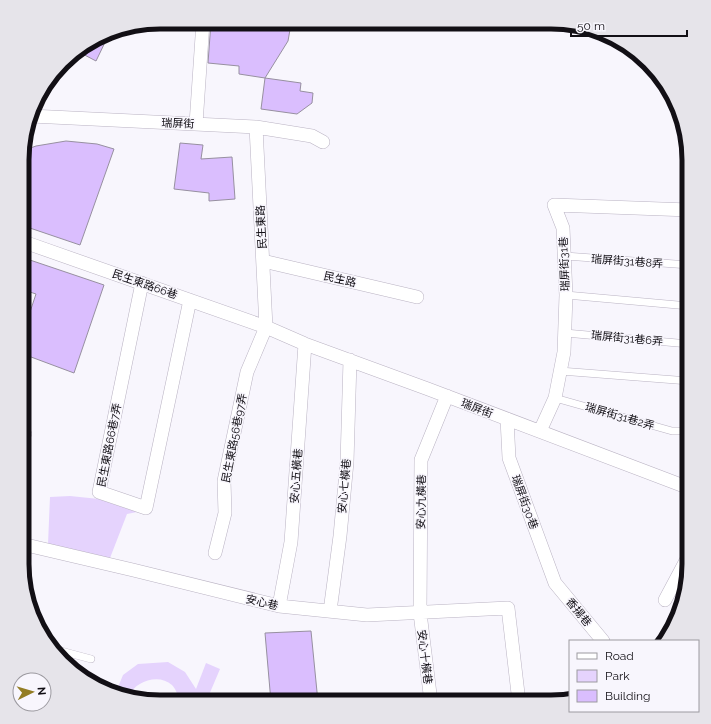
<svg xmlns="http://www.w3.org/2000/svg" width="711" height="724" font-family="Raleway,'Noto Sans TC',sans-serif">
<rect width="100%" height="100%" fill="#f8f6fd"/>
<path fill="#e5d3fd" d="M70 496 99 499 137 512 127 514 110 558 48 544 50 497Z
M168 662 185 672 196 689 206 663 220 669 206 702H180C178 696 176 689 172 685 159 673 135 681 129 696L116 692 123 675 138 664Z"/>
<path fill="#dabefe" stroke="#9790a0" d="M211 22H264L291 24 288 41 265 78 239 74V66L208 63Z
M110 32 96 61 77 51Z
M265 78 301 83 300 91 313 93 312 103 297 114 261 109Z
M66 141 97 144 114 149 80 245 24 226 25 150 36 146Z
M180 143 203 145 201 159 232 157 235 199 209 201V193L174 189Z
M24 258 104 285 74 373 23 354 24 330 36 294 24 290Z
M311 631 318 702H271L265 633Z"/>
<g fill="none" stroke-linecap="round" stroke-linejoin="round">
<g stroke="#bab3c3" stroke-width="8">
<path id="service" d="M565 256 689 265
M566 295 689 306
M565 333 689 344
M560 371 689 381
M555 398 672 431H685
M23 433 28 434
M50 648 91 659"/>
</g>
<g stroke="#bab3c3" stroke-width="14">
<path id="minor" d="M31 116 256 127 312 136 323 142
M196 124 203 22
M24 242 266 327 305 344 428 389 689 488
M263 261 417 297
M142 283 99 492 146 508 190 300
M507 419 509 458 555 583 603 641
M540 431 555 398 564 352 566 295 563 228 554 205 689 210
M22 544 133 570 279 606 367 615 508 608 519 702
M215 553 225 513 224 481 247 372 266 327 256 127
M665 600 689 555
M279 606 291 542 305 344
M330 611 340 536 347 462 350 360
M431 702 420 613 421 460 447 396"/>
</g>
<use href="#service" stroke="#fff" stroke-width="7"/>
<use href="#minor" stroke="#fff" stroke-width="13"/>
</g>
<g text-anchor="middle" stroke-width="3" stroke-linejoin="round" paint-order="stroke">
<g font-size="11" fill="#120f15" stroke="#f8f6fd">
<text transform="translate(178 123) rotate(2)" y="4">瑞屏街</text>
<text transform="translate(261 227) rotate(-93)" y="4">民生東路</text>
<text transform="translate(627 261) rotate(4)" y="4">瑞屏街31巷8弄</text>
<text transform="translate(564 264) rotate(-92)" y="4">瑞屏街31巷</text>
<text transform="translate(340 279) rotate(13)" y="4">民生路</text>
<text transform="translate(145 284) rotate(19)" y="4">民生東路66巷</text>
<text transform="translate(627 338) rotate(5)" y="4">瑞屏街31巷6弄</text>
<text transform="translate(477 408) rotate(21)" y="4">瑞屏街</text>
<text transform="translate(620 416) rotate(16)" y="4">瑞屏街31巷2弄</text>
<text transform="translate(234 438) rotate(-79)" y="4">民生東路56巷97弄</text>
<text transform="translate(109 445) rotate(-79)" y="4">民生東路66巷7弄</text>
<text transform="translate(296 476) rotate(-86)" y="4">安心五橫巷</text>
<text transform="translate(344 486) rotate(-85)" y="4">安心七橫巷</text>
<text transform="translate(421 502) rotate(-89)" y="4">安心九橫巷</text>
<text transform="translate(525 502) rotate(70)" y="4">瑞屏街30巷</text>
<text transform="translate(262 602) rotate(13)" y="4">安心巷</text>
<text transform="translate(579 612) rotate(51)" y="4">香揚巷</text>
<text transform="translate(425 657) rotate(83)" y="4">安心十橫巷</text>
</g>
</g>
<path d="M0 0H711V724H0ZM160 29H551A131 131 0 0 1 682 160V564A131 131 0 0 1 551 695H160A131 131 0 0 1 29 564V160A131 131 0 0 1 160 29Z" fill="#e6e4ea" fill-rule="evenodd"/>
<path fill="none" stroke="#120f15" stroke-width="5" d="M160 29H551A131 131 0 0 1 682 160V564A131 131 0 0 1 551 695H160A131 131 0 0 1 29 564V160A131 131 0 0 1 160 29Z"/>
<rect x="569" y="640" width="130" height="72" fill="#f8f6fd" stroke="#9c9aa0"/>
<rect x="577" y="653" width="20" height="6" fill="#ffffff" stroke="#9c9aa0"/>
<text x="605" y="660" font-size="12" fill="#120f15">Road</text>
<rect x="577" y="670" width="20" height="12" fill="#e5d3fd" stroke="#9c9aa0"/>
<text x="605" y="680" font-size="12" fill="#120f15">Park</text>
<rect x="577" y="690" width="20" height="12" fill="#dabefe" stroke="#9c9aa0"/>
<text x="605" y="700" font-size="12" fill="#120f15">Building</text>
<g transform="translate(32 692) rotate(85)"><circle r="19" fill="#f8f6fd" stroke="#9c9aa0"/>
<path d="M0-3L7 15L0 10L-7 15Z" fill="#937d24"/>
<text y="-6" font-size="11" font-weight="bold" text-anchor="middle" fill="#120f15">N</text>
</g>
<path d="M571 30v6h116v-6" fill="none" stroke="#120f15" stroke-width="2"/>
<text x="577" y="30" font-size="12" fill="#120f15" stroke="#f8f6fd" stroke-width="3" paint-order="stroke">50 m</text>
</svg>
